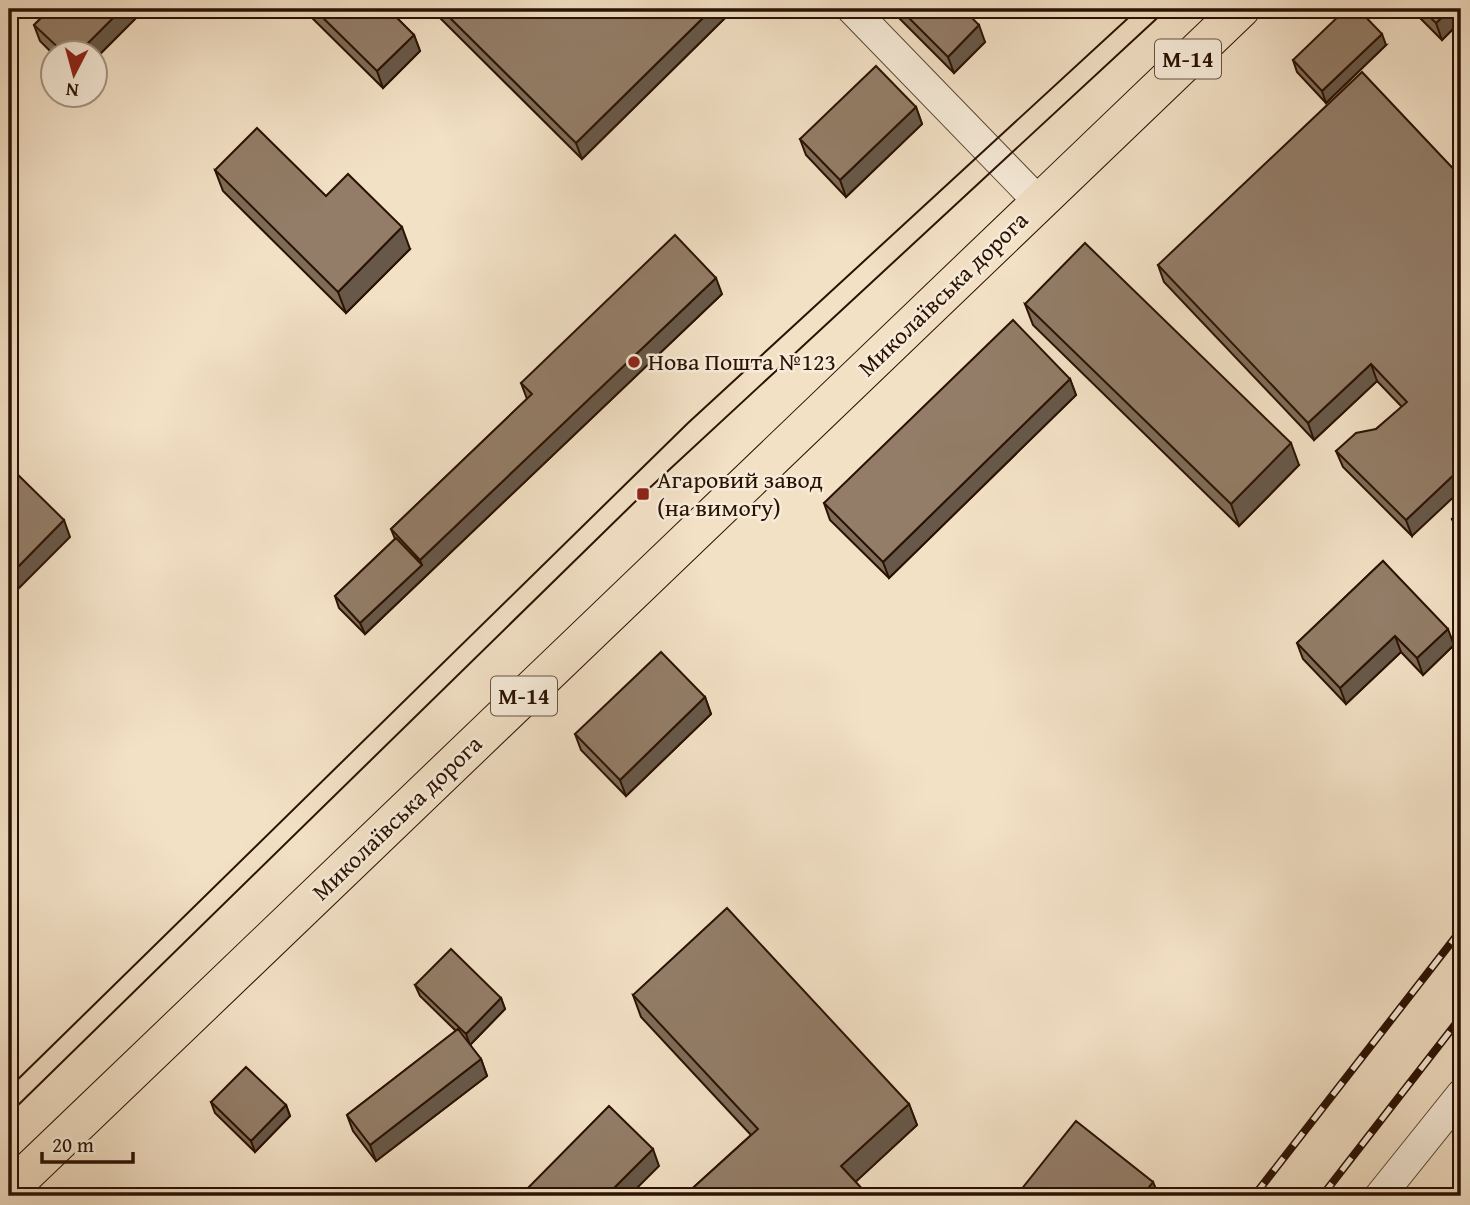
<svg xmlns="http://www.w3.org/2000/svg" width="1470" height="1205" font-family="'Gentium Book Plus',serif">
<rect width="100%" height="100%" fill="#f3e1c6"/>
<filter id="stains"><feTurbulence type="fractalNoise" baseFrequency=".00286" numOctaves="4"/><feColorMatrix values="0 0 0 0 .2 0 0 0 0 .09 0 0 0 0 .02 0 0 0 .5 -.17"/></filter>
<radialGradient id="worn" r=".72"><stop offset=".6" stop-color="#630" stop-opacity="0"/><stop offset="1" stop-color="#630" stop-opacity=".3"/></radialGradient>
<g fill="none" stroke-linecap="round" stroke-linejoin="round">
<g stroke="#5c4533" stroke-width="32">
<path id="minor" d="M852 9 1039 202
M1380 1196 1461 1095"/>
</g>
<g stroke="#2a1102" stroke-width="39">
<path id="major" d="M9 1190 1241 9"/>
</g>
<use href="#minor" stroke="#f7ecda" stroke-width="30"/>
<use href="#major" stroke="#f3e1c6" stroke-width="37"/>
<path stroke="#2a1102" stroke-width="2" d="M9 1088 688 423 1138 9
M9 1114 643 494 1167 9"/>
<g stroke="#2a1102" stroke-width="8">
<path id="rail" d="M1254 1196 1461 930
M1322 1196 1461 1017"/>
</g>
<use href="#rail" stroke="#f7ecda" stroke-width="5" stroke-dasharray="16" stroke-linecap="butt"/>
</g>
<path fill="#7e6c59" stroke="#2a1102" stroke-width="2" d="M50 9H145L94 60V52L52 53 40 41 34 25Z
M303 9H388L414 35 420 51 383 88Z
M431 9H725L728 15 582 159Z
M890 9H963L985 42 954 73Z
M1411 9H1461V21L1442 40Z
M1386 45 1326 103 1297 72 1293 60Z
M916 107 922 124 846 197 806 155 800 139Z
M215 170 410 249 346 313 223 191Z
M1461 177 1412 536 1343 467 1336 451 1376 429 1402 407 1377 381 1314 440 1164 282 1158 265Z
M722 294 365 634 339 608 335 596 395 539 391 529 527 399 521 383Z
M1025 304 1299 465 1239 526 1033 325Z
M1070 379 1076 395 889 578 830 520 824 503Z
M1461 510V542L1452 519Z
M1383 561 1454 645 1423 675 1401 652 1346 704 1303 659 1297 643Z
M705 697 711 714 626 796 581 750 575 734Z
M415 985 501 998 505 1009 470 1045 481 1059 487 1076 376 1161 353 1131 347 1115 456 1031 420 996Z
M633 995 909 1104 917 1125 855 1182 865 1192 866 1196H684L751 1135 641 1017Z
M211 1102 286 1105 290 1116 255 1152 215 1113Z"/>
<path fill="#675849" stroke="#2a1102" stroke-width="2" d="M122 9H145L94 60V52H79Z
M269 9H276L271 14Z
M712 9H725L728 15 582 159 576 143Z
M1451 9H1461V21L1442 40 1436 23Z
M979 25 985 42 954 73 948 57Z
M1382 34 1386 45 1326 103 1322 91Z
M414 35 420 51 383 88 377 71Z
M916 107 922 124 846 197 840 180Z
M402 227 410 249 346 313 338 292Z
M716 278 722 294 365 634 360 623 422 565 420 560Z
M1371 364 1377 381 1314 440 1308 423Z
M1070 379 1076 395 889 578 883 562Z
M1291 443 1299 465 1239 526 1231 504Z
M1461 468V490L1412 536 1406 520Z
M64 520 70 537 9 598V576Z
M1448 629 1454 645 1423 675 1417 658Z
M1395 636 1401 652 1346 704 1340 688Z
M705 697 711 714 626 796 620 780Z
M501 998 505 1009 470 1045 466 1034Z
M481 1059 487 1076 376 1161 370 1145Z
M909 1104 917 1125 849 1188 841 1166Z
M286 1105 290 1116 255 1152 251 1141Z
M653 1149 659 1166 629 1196H606Z
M1153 1182 1159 1196H1142Z"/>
<path fill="#937d68" stroke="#2a1102" stroke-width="2" d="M50 9H122L79 52H63L34 25Z
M314 9H388L414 35 377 71Z
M441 9H712L576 143Z
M900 9H963L979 25 948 57Z
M1346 9H1358L1382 34 1322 91 1293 60Z
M1421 9H1451L1436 23Z
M876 66 916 107 840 180 800 139Z
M1362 72 1461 177V468L1406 520 1336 451 1356 433 1376 429 1407 402 1371 364 1308 423 1158 265Z
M257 128 326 196 348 174 402 227 338 292 215 170Z
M675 235 716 278 420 560 391 529 532 394 521 383Z
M1085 243 1291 443 1231 504 1025 304Z
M1013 320 1070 379 883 562 824 503Z
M9 466 64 520 9 576Z
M1461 510V528L1452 519Z
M396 538 422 565 360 623 335 596Z
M1383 561 1448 629 1417 658 1395 636 1340 688 1297 643Z
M661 652 705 697 620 780 575 734Z
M727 908 909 1104 841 1166 865 1192 860 1196H684L758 1129 633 995Z
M451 949 501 998 466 1034 415 985Z
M458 1029 481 1059 370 1145 347 1115Z
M246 1067 286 1105 251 1141 211 1102Z
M609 1106 653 1149 606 1196H520Z
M1076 1121 1153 1182 1142 1196H1016Z"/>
<g fill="#8f2418" stroke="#f7ecda" stroke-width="2.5">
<circle cx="634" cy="362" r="7"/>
<rect x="636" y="487" width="14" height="14" rx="3.5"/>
</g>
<g text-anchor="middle" stroke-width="5" stroke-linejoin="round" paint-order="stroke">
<g fill="#f7ecda" stroke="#685343" stroke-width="2">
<rect x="1155" y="39.5" width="66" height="39" rx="5"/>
<rect x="491" y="676.5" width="66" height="39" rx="5"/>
</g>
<g font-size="23" font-weight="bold" fill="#2a1102">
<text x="1188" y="67">М-14</text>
<text x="524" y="704">М-14</text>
</g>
<g font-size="24" fill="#2a1102" stroke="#f7ecda">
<text transform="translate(943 294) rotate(-44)" y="8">Миколаївська дорога</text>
<text transform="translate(397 818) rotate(-44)" y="8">Миколаївська дорога</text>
</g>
<g font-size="24" fill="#2a1102" stroke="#f7ecda" text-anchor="start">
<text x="648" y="370">Нова Пошта №123</text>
<text x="657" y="488">Агаровий завод<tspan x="657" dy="28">(на вимогу)</tspan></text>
</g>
</g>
<rect width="1470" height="1205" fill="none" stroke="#f3e1c6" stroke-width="35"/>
<rect x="10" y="10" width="1449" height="1184" fill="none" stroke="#2a1102" stroke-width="3.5"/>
<rect x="18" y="18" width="1435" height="1170" fill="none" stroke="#2a1102" stroke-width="2"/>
<g transform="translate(74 74) rotate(186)"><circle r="33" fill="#f7ecda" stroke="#a59484" stroke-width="2"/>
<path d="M0-5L12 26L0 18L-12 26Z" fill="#8f2418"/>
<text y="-10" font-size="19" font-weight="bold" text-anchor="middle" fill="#2a1102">N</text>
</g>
<path d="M42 1152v10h91v-10" fill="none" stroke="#2a1102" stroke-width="3.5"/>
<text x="52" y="1152" font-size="21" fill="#2a1102" stroke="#f7ecda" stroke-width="5" paint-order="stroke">20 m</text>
<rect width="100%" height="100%" filter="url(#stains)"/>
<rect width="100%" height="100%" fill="url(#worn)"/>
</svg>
